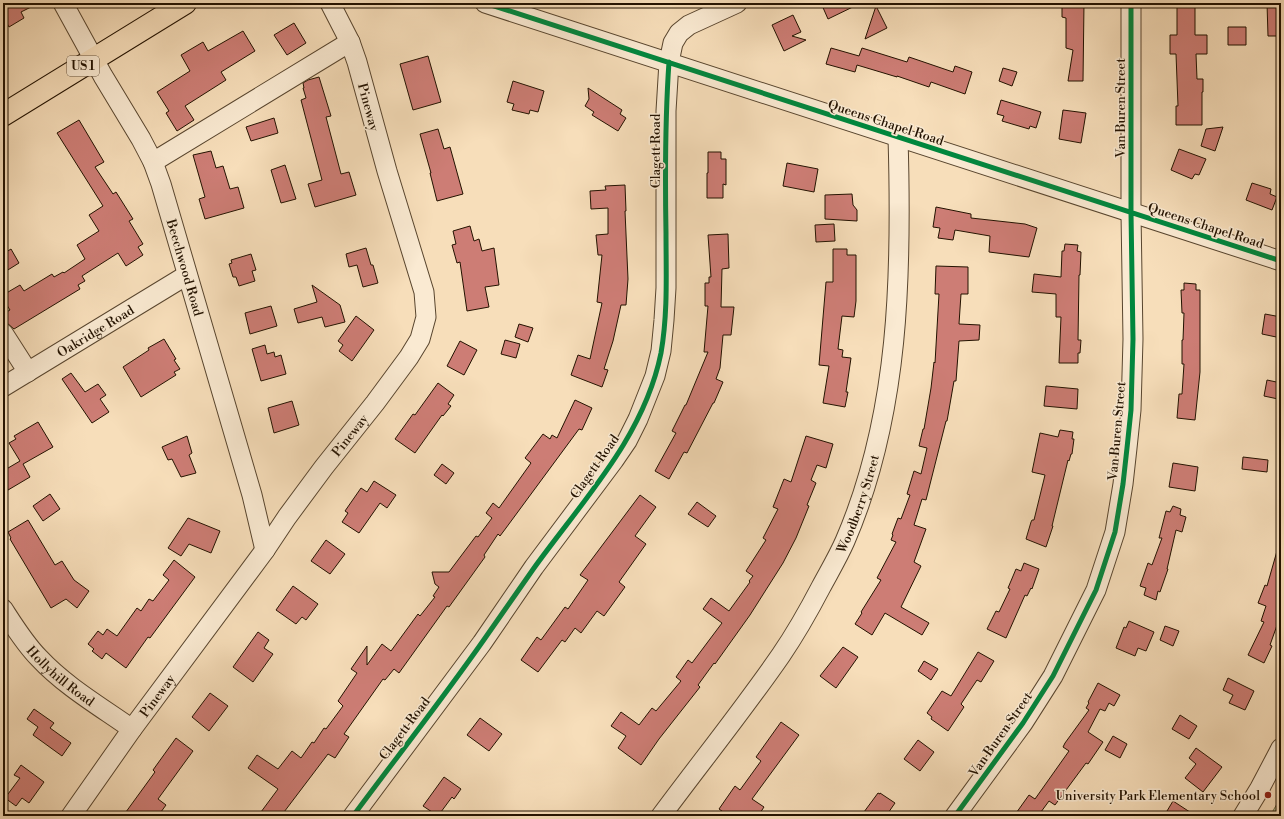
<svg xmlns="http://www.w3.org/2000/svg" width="1284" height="819" font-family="'Libre Bodoni',serif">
<rect width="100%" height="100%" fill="#f7deba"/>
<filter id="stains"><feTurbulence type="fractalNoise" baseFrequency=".005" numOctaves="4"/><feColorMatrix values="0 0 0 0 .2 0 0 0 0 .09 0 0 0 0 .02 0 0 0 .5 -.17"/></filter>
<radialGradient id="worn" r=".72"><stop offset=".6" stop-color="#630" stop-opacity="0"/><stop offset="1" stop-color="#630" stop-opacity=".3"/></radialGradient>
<path fill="#bac291" stroke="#6e6a48" d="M1281 797V816H1270Z"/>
<path fill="#cd7d75" stroke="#231200" d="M3 3H39L21 12 24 18 9 27 3 16Z
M821 3H861L828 19Z
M1062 3H1084L1083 81H1068L1073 50 1066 48V18L1062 17Z
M1177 3H1195V35H1207V54H1196L1197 79H1203V92H1202V125H1176V106H1178L1176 54H1170V35H1177Z
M1267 3H1279L1281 36H1268Z
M876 6 887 28 865 39Z
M793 15 801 32 792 36 806 40 784 51 772 25Z
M294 23 306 43 287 55 274 35Z
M1228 27H1246V45H1228Z
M243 31 255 51 221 72 226 80 185 106 194 120 177 131 166 113 169 111 157 92 190 71 181 55 203 42 208 51Z
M831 48 859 56 862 48 907 62 909 57 953 72 955 66 972 72 965 94 931 82 929 87 897 76V77L857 65 855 72 826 64Z
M428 56 441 102 413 110 400 64Z
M1003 68 1017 72 1012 86 999 81Z
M319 77 331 116 326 117 341 174 349 172 356 195 315 207 308 184 322 180 301 100 306 98 303 88H304L303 83 308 80Z
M513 81 544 91 538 112 530 110 529 114 512 110 514 104 507 102Z
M588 88 622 110 620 114 626 118 618 131 592 115 594 112 585 106 589 99Z
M1001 100 1041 112 1036 128 1030 126 1029 129 1002 121 1004 116 997 114Z
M1063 110 1086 113 1081 143 1059 139Z
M274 118 278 133 251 141 246 127Z
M79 120 104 162 95 167 113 194 116 192 133 219 129 221 143 244 138 247 143 255 126 266 118 253 82 276 85 281 78 285 80 289 14 329 7 323 3 316V314L10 310 3 299V295L20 285 24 291 52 274 54 277 63 272 64 273 85 259 77 245 99 231 89 215 103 206 57 133Z
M1223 127 1215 151 1201 146 1206 129Z
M438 129 444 149 450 147 463 194 437 201 430 173H431L420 134Z
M1179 149 1206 159 1199 175 1195 174 1192 179 1171 170Z
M211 151 216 168 223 166 230 189 238 187 244 208 205 219 199 199 205 197 193 155Z
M708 152H721V159H726V185L723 184V198H707V173H708Z
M787 163 818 169 814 192 783 186Z
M285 165 296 199 281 203 271 170Z
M1252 183 1271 189 1270 194 1277 197 1272 210 1246 200Z
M625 185 626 211H625L628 279 626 305H621L613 341 604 369 608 370 602 387 571 375 578 355 590 359 602 303 597 302 602 255H598L596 235 608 234V208L591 209 590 191 606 190 605 186Z
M852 194 853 205 857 210V221L825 219V195Z
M936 207 971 214V218L1025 224 1037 228 1029 257 989 252 990 236 955 230 953 240 938 238 940 228 933 227Z
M834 224 835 241 816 242 815 225Z
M470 226 474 241 479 239 482 251 494 248 499 285 485 287 489 307 467 311 460 262 457 263 452 245 456 244 453 231Z
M728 234 729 268 722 269 721 307H734L731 335H723L720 368 716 379 723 382 714 403H713L687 453 684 452 669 479 655 471 676 433 672 431 685 405H686L708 352H704L708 306H705V283H709V277H711L708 235Z
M1065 244 1078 245 1077 251 1081 252 1080 275H1079L1078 340H1081L1080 353H1078V363H1059L1061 317H1056V294L1032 292 1034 274 1061 277 1062 251H1064Z
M366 248 371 265H373L378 283 363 287 357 265 349 267 346 254Z
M11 249 19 263 3 273V254Z
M833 249H847V255H856V301L854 317 842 316 838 349 843 350 842 357 851 358 846 392H848L845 407 823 403 829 366 819 365 826 282H833Z
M251 254 256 270 252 271 255 281 239 286 236 277H233L229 264 232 263 231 260Z
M936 266 968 267V294H961L959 324 980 325 979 340 959 341 956 381H954L947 421H946L926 500 922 499 914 525 926 529 914 562 921 566 901 607 929 623 922 635 885 613 872 635 855 624 862 613 861 612 881 580 877 578 896 542 891 540 893 535 892 534 898 518 901 519 910 495 907 494 914 471 921 474 927 448 919 446 923 429H924L931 388 934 362 935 363 939 294H935Z
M1184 283 1196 284V290H1200V372L1195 420 1177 418 1179 394H1182L1184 364H1182V340H1183L1184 313H1182L1181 290H1184Z
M312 285 340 305 345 322 325 327 322 317 298 323 294 309 317 302Z
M271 306 277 326 250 334 245 313Z
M1265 314 1281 317V338L1262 334Z
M356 316 374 330 352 361 339 351 343 345 338 341Z
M519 324 533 328 528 342 515 337Z
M164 339 176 359 174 360 180 369 174 372 176 375 141 397 123 367 149 350 148 348Z
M505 340 520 344 516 358 501 354Z
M460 341 477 350 464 375 447 366Z
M265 345 267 354 274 352 275 357 281 355 286 374 261 381 252 349Z
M71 373 85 392 98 384 106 395 100 399 109 412 92 423 62 379Z
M1267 380 1281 383 1278 399 1264 396Z
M438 383 454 395 448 404 451 406 443 416 442 415 415 453 395 439 413 414 415 415Z
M1046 386 1078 389 1077 409 1044 406Z
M575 400 592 408 582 430 579 429 506 528 500 536 498 534 484 555 485 557 449 607 447 606 399 673 394 669 385 680 383 679 344 734 349 737 335 758 328 754 281 816H258L278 789 248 768 257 755 278 769 292 751 301 758 312 742 314 743 324 728 326 729 343 706 338 701 357 673 351 669 367 646V665L382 644 391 651 418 614 420 616 435 597 433 596 439 587 435 584 432 572H449L476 536 478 537 492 518 486 513 493 503 499 508 531 463 525 458 543 434 550 439 552 435 557 438Z
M292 401 299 425 274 433 268 408Z
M38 422 53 447 23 464 30 477 3 493V471L20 461 9 443 16 439 14 436Z
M1060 430 1073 432 1072 439H1074L1072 454H1071L1069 461 1068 460 1052 526H1053L1046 547 1026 539 1031 522 1032 520H1034L1045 475 1032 472 1040 433 1058 437Z
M187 436 192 453 189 455 196 473 181 477 172 459 168 460 162 447Z
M806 436 833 444 826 468 817 465 811 480 816 483 807 505 809 506 796 538 783 563 750 615 715 664 714 663 698 685 700 687 659 739 641 765 618 748 626 736 611 726 621 712 639 725 652 708 656 711 681 681 676 677 688 660 692 663 722 623 703 609 711 598 729 611 750 582 749 581 753 576 746 571 766 540 763 538 778 509 773 507 784 479 791 482Z
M1243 457 1268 460 1267 472 1242 469Z
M1173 463 1198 467 1195 491 1169 487Z
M442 464 454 473 446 484 434 475Z
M374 481 396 495 387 508 380 503 359 533 342 522 348 513 345 511 361 488 367 492Z
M50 494 60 509 43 521 33 506Z
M640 495 656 507 635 536 646 544 619 582 625 587 604 616 597 611 581 633 575 628 565 642 562 640 538 672 521 660 537 637 541 640 565 607 568 609 588 580 580 575Z
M697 502 716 516 708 527 688 514Z
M1173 506 1181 509 1180 515 1186 517 1182 532 1176 530 1167 569H1168L1160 592 1158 591 1156 600 1144 595 1146 588 1140 586 1148 563 1152 565 1162 538H1159L1166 511 1170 512Z
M188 518 220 531 211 553 189 544 181 556 168 548Z
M28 520 55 565 62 561 74 580 89 591 77 608 66 599 51 608 10 539 11 538 8 532Z
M326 540 345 554 330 574 311 561Z
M1277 551H1281V614L1270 645 1272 646 1264 663 1248 655 1264 622 1261 621 1266 606 1258 603 1265 585 1267 586Z
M174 560 195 577 150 638 148 637 126 668 106 653 102 659 92 651 94 649 88 644 98 631 103 635 107 629 117 636 137 608 141 611 149 599 153 601 169 580 163 575Z
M1024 563 1039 569 1032 589 1031 588 1027 596 1025 595 1006 638 987 629 996 611 999 612 1010 589 1008 588 1016 569 1021 571Z
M293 586 318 604 306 620 302 617 296 624 276 610Z
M1129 621 1154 632 1146 651 1138 648 1135 656 1116 648 1124 627 1126 628Z
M1165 626 1179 631 1173 646 1160 640Z
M258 632 269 640 264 648 273 654 253 682 233 667Z
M843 647 858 657 836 688 820 676Z
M978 652 994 661 981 682 977 680 961 704 964 707 948 731 931 719 932 717 927 713 942 691 951 696Z
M924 661 938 669 931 680 918 671Z
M1228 678 1254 691 1245 710 1229 703 1233 695 1223 690Z
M1098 683 1120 695 1114 706 1109 703 1105 711 1100 709 1088 732 1103 742 1088 764 1086 763 1055 805 1049 801 1038 816H1014L1029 795 1035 799 1069 751 1063 747 1065 743 1089 710 1086 708 1089 703 1088 702Z
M210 693 228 706 209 731 192 717Z
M34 709 54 723 50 728 71 743 62 756 33 735 38 727 27 719Z
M1180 715 1197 726 1189 739 1172 729Z
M480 718 502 734 489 751 467 735Z
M781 722 799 735 752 799 764 807 758 816H729L719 809 735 786 740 790 761 761 756 757Z
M1113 736 1127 744 1120 758 1105 750Z
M176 738 193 751 158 799 166 805 158 816H123L155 772 153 770Z
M918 740 934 752 920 771 904 759Z
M1196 748 1222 767 1203 792 1185 778 1196 764 1189 758Z
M21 765 44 782 29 803 22 798 16 806 5 798 20 778 14 775Z
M444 777 461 789 454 799 452 797 438 816 423 806Z
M878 793 880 794V793L895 803 886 816H861Z
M1173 801 1196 816H1164Z"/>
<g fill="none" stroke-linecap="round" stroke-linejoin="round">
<g stroke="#58452e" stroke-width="21">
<g id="minor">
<path id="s1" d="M63 3 103 76 141 139 153 162 161 184 252 495 265 550"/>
<path d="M485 3 1281 261"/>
<path d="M153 162 350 42"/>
<path d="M3 333 28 372"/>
<path id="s2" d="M3 387 187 275"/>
<path id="s3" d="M3 609C14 626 25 644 39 658 65 686 101 707 132 729"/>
<path id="s4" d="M71 816 132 729 265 550 287 517 324 467 375 403 409 357 420 339 426 317 424 292 387 171 357 62 350 42 330 3"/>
<path d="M353 816 482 643 534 567 614 460 627 441 638 419 655 376 661 351 664 320 666 288V111L669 62 673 43 679 33 689 25 737 3"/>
<path id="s5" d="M661 816C701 762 743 710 781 655 796 633 809 610 821 587 829 572 838 557 845 541 900 414 902 272 898 137"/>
<path d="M955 816 1023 723 1053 676 1096 590 1115 532 1123 484 1127 448 1131 410 1133 339 1131 213V3"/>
<path d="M1243 816 1260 788 1281 748"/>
</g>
</g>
<g stroke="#231200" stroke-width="24">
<path id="major" d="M3 115 185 3"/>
</g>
<use href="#minor" stroke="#faead2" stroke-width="19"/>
<use href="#major" stroke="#f7deba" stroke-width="22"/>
<g stroke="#faead2" stroke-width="8">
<path id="cycleway" d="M485 3 1281 261
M353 816C396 758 441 701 483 641 500 617 517 592 534 568 583 500 644 437 661 353 668 313 666 273 666 233 665 176 665 119 669 62
M955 816 1023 723 1053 676 1096 590 1115 532 1123 484 1127 448 1131 410 1133 339 1131 213V3"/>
</g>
<use href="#cycleway" stroke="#00873e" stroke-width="5"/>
</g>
<circle fill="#8f2418" stroke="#faead2" stroke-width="1.5" cx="1268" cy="795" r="4"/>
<g text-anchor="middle" stroke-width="3" stroke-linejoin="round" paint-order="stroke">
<rect fill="#faead2" stroke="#64533f" stroke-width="1" x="67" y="56" width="32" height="20" rx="3"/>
<g font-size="12" font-weight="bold" fill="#231200">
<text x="83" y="70">US 1</text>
</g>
<g font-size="13" fill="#231200" stroke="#faead2">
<text transform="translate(369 107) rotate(75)" y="5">Pineway</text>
<text transform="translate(1120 108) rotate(-90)" y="5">Van Buren Street</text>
<text transform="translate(886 122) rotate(18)" y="5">Queens Chapel Road</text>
<text transform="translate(655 151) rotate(-90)" y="5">Clagett Road</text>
<text transform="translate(1206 225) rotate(18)" y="5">Queens Chapel Road</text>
<text dy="5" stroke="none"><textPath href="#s1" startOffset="293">Beechwood Road</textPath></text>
<text dy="5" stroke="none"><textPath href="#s2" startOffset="108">Oakridge Road</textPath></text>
<text transform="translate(1116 431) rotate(-85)" y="5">Van Buren Street</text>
<text dy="5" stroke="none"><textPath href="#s4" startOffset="472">Pineway</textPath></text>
<text transform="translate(594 466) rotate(-55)" y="5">Clagett Road</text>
<text dy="5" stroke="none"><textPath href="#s5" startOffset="371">Woodberry Street</textPath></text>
<text dy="5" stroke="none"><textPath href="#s3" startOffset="89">Hollyhill Road</textPath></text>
<text dy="5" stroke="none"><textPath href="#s4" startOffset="148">Pineway</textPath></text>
<text transform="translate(404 728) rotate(-53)" y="5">Clagett Road</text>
<text transform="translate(1000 734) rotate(-55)" y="5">Van Buren Street</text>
</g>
<g font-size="13" fill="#231200" stroke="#faead2" text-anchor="end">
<text x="1260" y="800">University Park Elementary School</text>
</g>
</g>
<rect width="1284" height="819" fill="none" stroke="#f7deba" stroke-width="16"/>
<rect x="4" y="4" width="1276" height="811" fill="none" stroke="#231200" stroke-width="2"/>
<rect x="8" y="8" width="1268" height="803" fill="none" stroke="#231200"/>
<rect width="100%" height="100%" filter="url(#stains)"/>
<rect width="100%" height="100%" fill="url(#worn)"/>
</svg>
